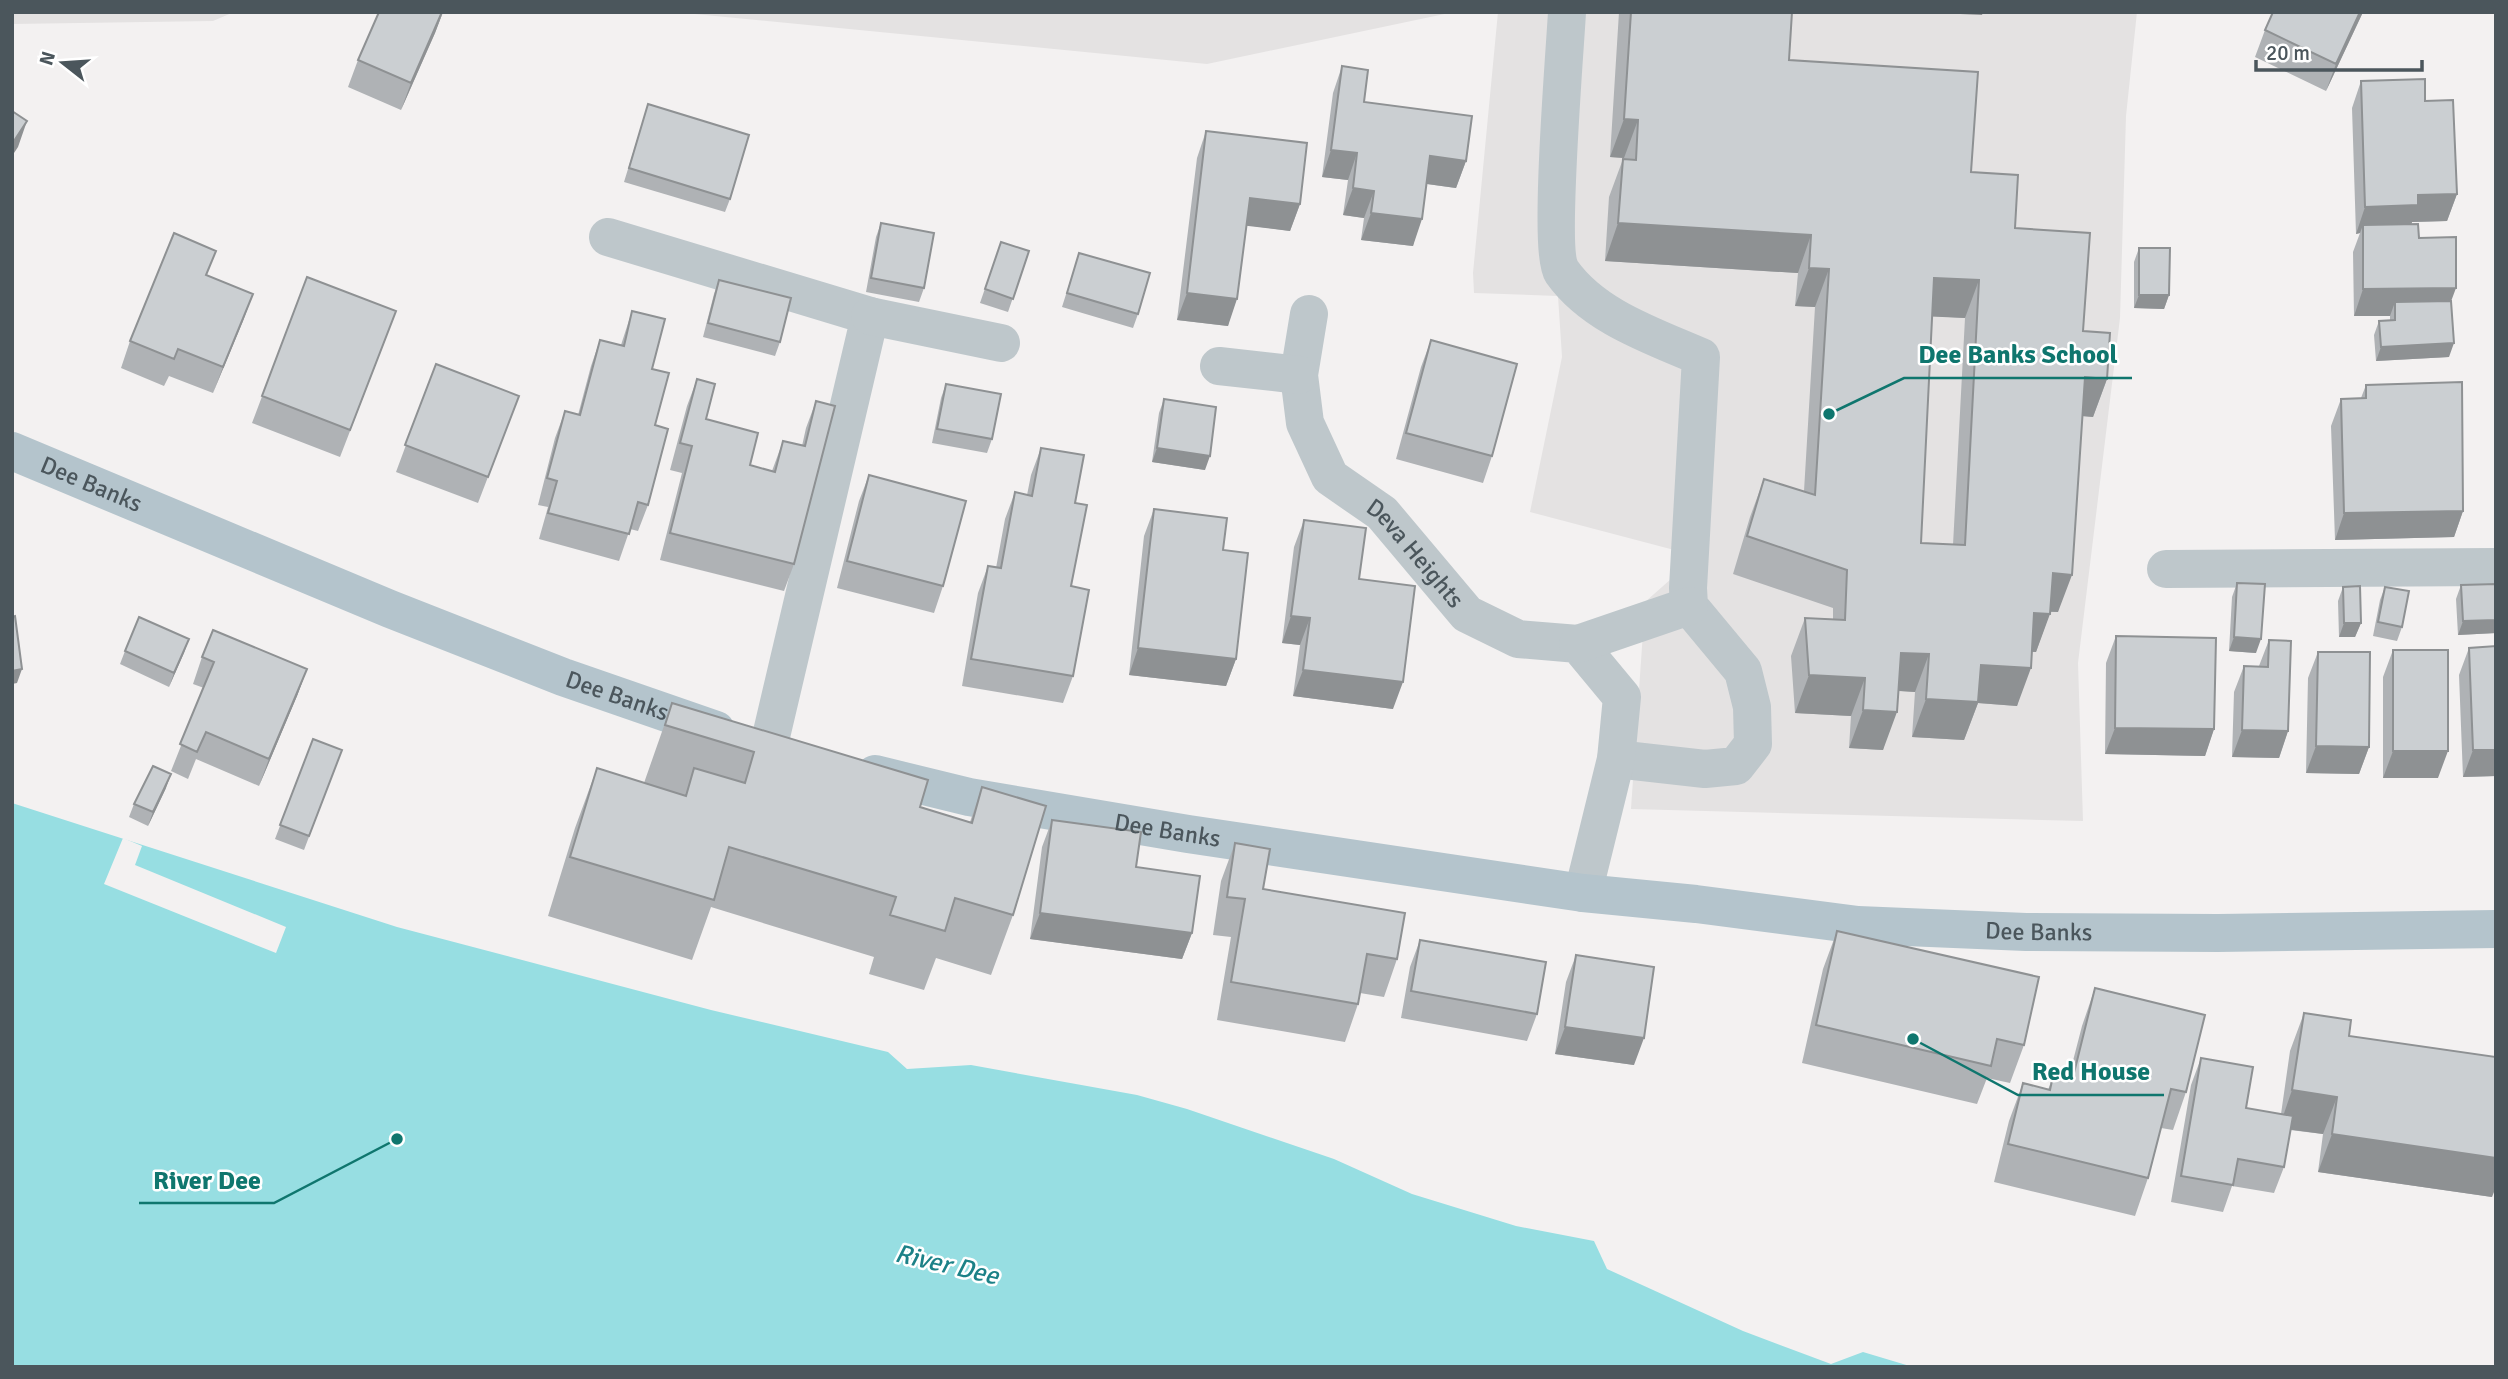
<svg xmlns="http://www.w3.org/2000/svg" width="2508" height="1379" font-family="Signika,sans-serif">
<rect width="100%" height="100%" fill="#f3f1f1"/>
<path fill="#e4e2e2" d="M12 12H234L213 21 12 24Z
M674 12H1454L1207 64Z
M1498 12H2137L2126 116 2120 318 2078 663 2083 821 1631 809 1645 602 1697 556 1530 512 1562 357 1558 296 1474 293 1473 273Z"/>
<path fill="#97dee2" d="M12 803 397 927 711 1010 888 1052 907 1069 971 1065 1137 1095 1187 1109 1334 1159 1412 1194 1516 1226 1594 1241 1607 1269 1743 1331 1831 1364 1863 1352 1913 1367H12Z"/>
<path fill="#f3f1f1" d="M123 838 142 846 135 865 286 927 276 953 104 884Z"/>
<g fill="none" stroke-linecap="round" stroke-linejoin="round">
<g stroke="#bec7cb" stroke-width="38">
<path d="M1567 12C1565 50 1548 251 1562 272 1594 317 1653 336 1701 357L1688 588 1689 606 1743 671 1752 707 1753 744 1736 766 1705 769 1616 759"/>
<path d="M608 237 870 316 769 745"/>
<path id="s1" d="M1309 314 1299 375 1305 423 1330 477 1382 513 1467 614 1518 639 1578 644 1622 697 1616 759 1583 893"/>
<path d="M870 316 1001 343"/>
<path d="M1219 366 1299 375"/>
<path d="M2166 569 2496 567"/>
<path d="M1578 644 1689 606"/>
</g>
<g stroke="#b4c4cc" stroke-width="38">
<path id="s2" d="M12 451 390 609 563 677 716 730"/>
<path id="s3" d="M875 774 969 797 1188 834 1583 893 1696 904 1858 925 2026 932 2218 933 2496 929"/>
</g>
</g>
<path fill="#afb2b5" fill-rule="evenodd" d="M443 12 435 33 401 110 348 87 358 60Z
M1619 12H1792L1789 60 1971 172 2015 228 2083 331 2107 379 2093 417 2082 416 2058 612H2050L2036 652H2031L2017 706 1978 703 1964 740 1912 737 1915 692 1898 691 1883 750 1849 748 1851 716 1795 713 1791 656 1805 618 1833 619V608L1733 574 1750 517 1764 479 1804 491 1815 307 1795 306 1798 273 1605 261 1609 197 1623 159 1624 158 1610 157ZM1932 316 1965 318 1953 545 1921 543Z
M2363 12 2326 91 2255 57 2265 30Z
M1342 66 1364 102 1466 161 1456 188 1427 184 1413 246 1361 240 1364 218 1343 215 1348 180 1322 177 1333 93Z
M2361 81 2425 101 2457 194 2447 221 2412 222 2411 224 2451 301 2449 357 2376 361 2374 335 2379 321 2390 320V316H2354L2353 252 2360 233 2356 234 2352 108Z
M648 104 730 199 725 212 624 182Z
M1206 131 1300 204 1290 231 1246 225 1228 326 1177 320 1197 158Z
M881 223 924 288 919 302 866 292 876 237Z
M1001 242 1029 251 1008 312 980 303Z
M2139 248 2169 295 2164 309 2134 308V262Z
M1079 253 1138 314 1133 328 1062 307Z
M207 275 253 294 213 393 169 376 164 386 121 368 130 341Z
M307 277 386 338 340 457 252 423Z
M719 280 780 342 775 356 703 337 714 294Z
M632 311 652 369 655 425 648 505 638 531 630 529 619 561 539 539 548 507 538 505 555 438 565 411 578 415 591 366 600 340 621 345Z
M1431 340 1492 456 1483 483 1396 459 1421 367Z
M436 364 519 396 478 503 396 472Z
M697 379 706 419 750 465 772 471 783 441 802 446 806 428 816 401 794 564 784 591 660 560 682 473 670 470 687 406Z
M946 384 992 439 987 453 932 443 941 398Z
M2366 385 2463 511 2454 537 2335 540 2331 426 2341 399 2361 398Z
M1164 399 1205 470 1152 462 1159 413Z
M1041 448 1075 503 1071 586 1073 676 1063 703 962 686 978 593 988 566 996 568 1005 519 1015 492 1027 495 1031 475Z
M869 475 943 586 934 613 837 588 859 501Z
M1154 509 1223 550 1236 659 1226 686 1129 675 1144 536Z
M1304 520 1359 579 1393 709 1293 696 1300 645 1282 643 1294 547Z
M2237 583 2256 653 2229 651 2232 597Z
M2496 584V633L2458 635 2456 599 2461 585Z
M2343 587 2361 623 2355 637H2339L2338 601Z
M2385 587 2402 627 2397 641 2373 636 2380 600Z
M2116 636 2214 729 2205 756 2105 754 2106 663Z
M189 639 169 687 120 664 125 651Z
M2269 640 2288 731 2279 758 2232 757 2234 692 2244 666H2259Z
M2496 646V776L2463 777 2459 675 2469 648Z
M2393 650 2438 778H2383V677Z
M2318 652 2369 747 2359 774 2306 773 2308 678Z
M202 657 307 669 297 696 259 786 196 759 188 779 171 771 204 688 193 684Z
M672 703 920 807 970 822 982 787 1013 915 991 975 936 958 924 990 869 974 874 957 711 907 692 960 548 916 575 828 597 768 644 783Z
M313 739 342 750 304 850 275 839Z
M166 788 148 826 129 817 134 804Z
M1052 820 1136 867 1192 933 1182 959 1030 939 1042 847Z
M1235 843 1263 889 1397 959 1384 997 1360 993 1358 1004 1345 1042 1217 1020 1231 937 1213 935 1221 881Z
M1837 931 2024 1045 2010 1083 1987 1078 1977 1104 1802 1063 1823 969Z
M1420 940 1537 1014 1527 1041 1401 1018 1410 967Z
M1576 955 1634 1065 1555 1054 1566 982Z
M2095 988 2186 1092 2173 1130 2161 1128 2148 1178 2135 1216 1994 1182 2009 1121 2023 1083 2048 1090 2053 1076 2068 1080 2082 1026Z
M2304 1013 2349 1036 2492 1197 2318 1172 2323 1134 2290 1130 2284 1167 2274 1193 2232 1186 2223 1212 2171 1202 2191 1085 2201 1058 2246 1108 2281 1114 2290 1051Z"/>
<path fill="#8e9193" d="M443 12 435 33 401 110 411 83Z
M1917 12H1983L1982 15Z
M2360 12H2363L2326 91 2336 64Z
M1624 119 1638 120 1624 158 1610 157Z
M27 121 18 147 12 156V144Z
M1331 150 1357 153 1348 180 1322 177Z
M1430 156 1466 161 1456 188 1420 183Z
M1353 188 1374 191 1364 218 1343 215Z
M2457 194 2447 221 2412 222 2409 232 2363 225 2360 233 2356 234 2365 207 2418 195Z
M1250 198 1300 204 1290 231 1240 225Z
M1371 213 1422 219 1413 246 1361 240Z
M1618 223 1811 235 1798 273 1605 261Z
M1809 268 1829 269 1815 307 1795 306Z
M1934 278 1979 280 1965 318 1920 316Z
M2456 288 2446 315 2395 302 2390 316H2354L2363 289Z
M1187 293 1237 299 1228 326 1177 320Z
M253 294 243 321 213 393 223 367Z
M2139 295H2169L2164 309 2134 308Z
M2454 343 2449 357 2376 361 2381 347Z
M2085 377 2107 379 2093 417 2071 415Z
M1157 448 1210 456 1205 470 1152 462Z
M2463 511 2454 537 2335 540 2344 513Z
M2053 573 2072 575 2058 612 2039 611Z
M2034 613 2050 614 2036 652 2020 651Z
M1291 616 1310 618 1300 645 1282 643Z
M2496 620V633L2458 635 2463 621Z
M2344 623H2361L2355 637H2339Z
M2234 637 2261 639 2256 653 2229 651Z
M189 639 184 653 169 687 174 673Z
M1138 648 1236 659 1226 686 1129 675Z
M1901 653 1929 654 1915 692 1887 690Z
M1981 665 2031 668 2017 706 1978 703 1964 740 1912 737 1926 699Z
M22 669 17 683 12 684V671Z
M307 669 297 696 259 786 269 759Z
M1303 670 1403 682 1393 709 1293 696Z
M1809 675 1865 678 1851 716 1795 713Z
M1863 710 1897 712 1883 750 1849 748Z
M2115 728 2214 729 2205 756 2105 754Z
M2242 730 2288 731 2279 758 2232 757Z
M2316 746 2369 747 2359 774 2306 773Z
M2473 750H2496V776L2463 777Z
M2393 751H2448L2438 778H2383Z
M171 774 166 788 148 826 153 812Z
M1040 913 1192 933 1182 959 1030 939Z
M1565 1027 1644 1038 1634 1065 1555 1054Z
M2292 1090 2337 1097 2323 1134 2279 1128Z
M2332 1134 2496 1158V1187L2492 1197 2318 1172Z"/>
<path fill="#cbcfd2" stroke="#8e9193" stroke-width="2" fill-rule="evenodd" d="M379 12H442L411 83 358 60Z
M1631 12H1792L1789 60 1978 72 1971 172 2018 175 2015 228 2090 233 2083 331 2110 333 2107 379 2085 377 2072 575 2053 573 2050 614 2034 613 2031 668 1981 665 1978 702 1926 699 1929 654 1901 653 1897 712 1863 710 1865 678 1809 675 1805 618 1845 620 1847 570 1747 536 1764 479 1815 495 1829 269 1809 268 1811 235 1618 223 1623 159 1636 160 1638 120 1624 119ZM1934 278 1979 280 1965 545 1921 543Z
M2273 12H2360L2336 64 2265 30Z
M1342 66 1368 70 1364 102 1472 116 1466 161 1430 156 1422 219 1371 213 1374 191 1353 188 1357 153 1331 150Z
M2425 79V101L2453 100 2457 194 2418 195V205L2365 207 2361 81Z
M648 104 749 135 730 199 629 168Z
M12 111 27 121 12 144Z
M1206 131 1307 143 1300 204 1250 198 1237 299 1187 293Z
M881 223 934 233 924 288 871 278Z
M2418 224 2419 238 2456 237V288L2363 289V225Z
M174 233 216 251 206 275 253 294 223 367 178 349 174 359 130 341Z
M1001 242 1029 251 1013 299 985 289Z
M2139 248H2170L2169 295H2139Z
M1079 253 1150 273 1138 314 1067 293Z
M307 277 396 311 350 430 262 396Z
M719 280 791 298 780 342 708 323Z
M2451 301 2454 343 2381 347 2379 321 2395 320V302Z
M632 311 665 319 652 369 669 373 655 425 668 429 648 505 638 502 629 534 548 513 557 481 547 478 565 411 580 415 600 340 624 346Z
M1431 340 1517 364 1492 456 1406 433Z
M436 364 519 396 488 477 405 445Z
M697 379 715 384 706 419 758 433 750 465 775 472 783 441 805 446 816 401 835 406 794 564 670 533 692 446 680 443Z
M2462 382 2463 511 2344 513 2341 399 2366 398V385Z
M946 384 1001 394 992 439 937 429Z
M1164 399 1216 407 1210 456 1157 448Z
M1041 448 1084 455 1075 503 1087 505 1071 586 1089 590 1073 676 971 659 988 566 1001 568 1015 492 1032 496Z
M869 475 966 501 943 586 847 561Z
M1154 509 1227 518 1223 550 1248 553 1236 659 1138 648Z
M1304 520 1366 528 1359 579 1415 586 1403 682 1303 670 1310 618 1291 616Z
M2237 583 2265 584 2261 639 2234 637Z
M2496 584V620L2463 621 2461 585Z
M2360 586 2361 623H2344L2343 587Z
M2385 587 2409 591 2402 627 2378 622Z
M15 616 22 669 12 671V617Z
M139 617 189 639 174 673 125 651Z
M213 630 307 669 269 759 206 732 197 752 180 744 214 662 202 657Z
M2116 636 2216 638 2214 729 2115 728Z
M2269 640 2291 641 2288 731 2242 730 2244 666 2268 667Z
M2496 646V750H2473L2469 648Z
M2393 650H2448V751H2393Z
M2318 652H2370L2369 747 2316 746Z
M672 703 928 780 920 807 972 823 982 787 1046 806 1013 915 955 898 945 931 890 915 896 897 729 847 714 900 570 857 597 768 686 796 694 768 745 783 754 752 665 725Z
M313 739 342 750 309 836 280 825Z
M153 766 171 774 153 812 134 804Z
M1052 820 1141 832 1136 867 1200 876 1192 933 1040 913Z
M1235 843 1270 849 1263 889 1405 913 1397 959 1367 954 1358 1004 1231 982 1245 899 1227 897Z
M1837 931 2039 977 2024 1045 1997 1039 1991 1066 1816 1025Z
M1420 940 1546 962 1537 1014 1411 991Z
M1576 955 1654 967 1644 1038 1565 1027Z
M2095 988 2205 1015 2186 1092 2171 1089 2148 1178 2008 1144 2023 1083 2050 1090 2053 1076 2072 1081Z
M2304 1013 2351 1020 2349 1036 2496 1057V1158L2332 1134 2337 1097 2292 1090Z
M2201 1058 2253 1067 2246 1108 2293 1116 2284 1167 2238 1159 2233 1185 2181 1176Z"/>
<g text-anchor="middle" stroke-width="5" stroke-linejoin="round" paint-order="stroke">
<g font-size="24" fill="#4b565c" stroke="#fff">
<text dy="8" stroke="none"><textPath href="#s2" startOffset="86">Dee Banks</textPath></text>
<text dy="8" stroke="none"><textPath href="#s1" startOffset="285">Deva Heights</textPath></text>
<text dy="8" stroke="none"><textPath href="#s2" startOffset="653">Dee Banks</textPath></text>
<text dy="8" stroke="none"><textPath href="#s3" startOffset="298">Dee Banks</textPath></text>
<text dy="8" stroke="none"><textPath href="#s3" startOffset="1176">Dee Banks</textPath></text>
</g>
<g font-size="26" font-style="italic" fill="#1c8187" stroke="#fff">
<text transform="translate(947 1264) rotate(13)" y="9">River Dee</text>
</g>
</g>
<path fill="none" stroke="#0f766e" stroke-width="2.5" d="M1829 414L1904 378H2132M1913 1039L2018 1095H2164M397 1139L274 1203H139"/>
<g fill="#0f766e" stroke="#fff" stroke-width="2.5">
<circle cx="1829" cy="414" r="7"/>
<circle cx="1913" cy="1039" r="7"/>
<circle cx="397" cy="1139" r="7"/>
</g>
<g font-size="26" text-anchor="middle" font-weight="bold" fill="#0f766e" stroke="#fff" stroke-width="5" stroke-linejoin="round" paint-order="stroke">
<text x="2018" y="363">Dee Banks School</text>
<text x="2091" y="1080">Red House</text>
<text x="207" y="1189">River Dee</text>
</g>
<rect width="2508" height="1379" fill="none" stroke="#4b565c" stroke-width="28"/>
<g transform="translate(63 63) rotate(287)" stroke="#ffffff" stroke-width="5" paint-order="stroke">
<path d="M0-5L12 26L0 18L-12 26Z" fill="#4b565c"/>
<text y="-10" font-size="19" font-weight="bold" text-anchor="middle" fill="#4b565c">N</text>
</g>
<path d="M2256 60v10h166v-10" fill="none" stroke="#4b565c" stroke-width="3.5"/>
<text x="2266" y="60" font-size="21" fill="#4b565c" stroke="#ffffff" stroke-width="5" paint-order="stroke">20 m</text>
</svg>
